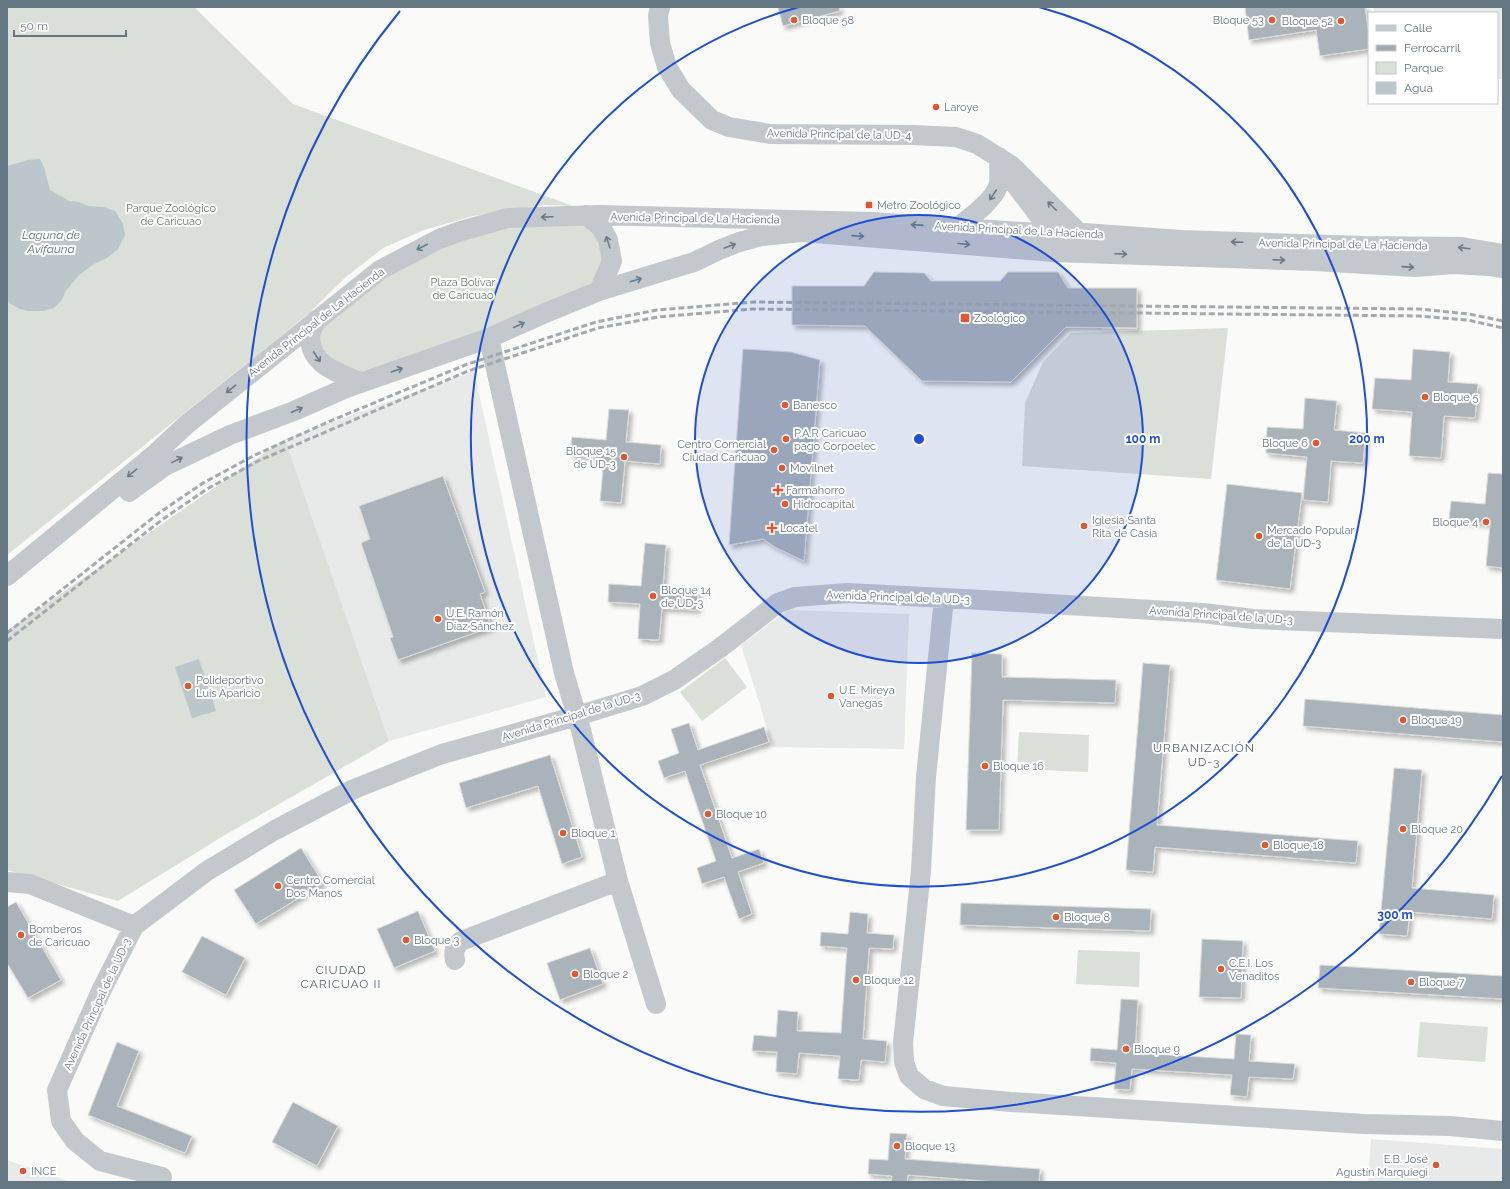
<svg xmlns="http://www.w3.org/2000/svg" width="1510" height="1189" font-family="Raleway,sans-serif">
<defs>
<filter id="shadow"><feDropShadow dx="3.5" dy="3.5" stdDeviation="2" flood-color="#0004"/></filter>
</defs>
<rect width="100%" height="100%" fill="#fafaf8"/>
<path fill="#e8e9e9" d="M1373 7H1503V79H1497V13H1375Z
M474 371 546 697 389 741 285 439Z
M788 610 909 614 904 749 773 747 741 645Z
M1371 1139 1503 1149V1182H1368Z
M7 1160 71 1182H7Z"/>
<path fill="#dadfd7" d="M7 7H194L293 104 573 206 544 205 473 216 424 230 383 248 346 277 307 315 7 555Z
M586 215 608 240 599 291 360 382 318 361 316 320 439 239Z
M1228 328 1211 479 1022 466 1025 403 1043 362 1071 333Z
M285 439 389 741 225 835 118 901 7 870V631Z
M725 658 747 687 702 721 680 692Z
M1019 732 1089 735 1088 772 1017 769Z
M1078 950 1140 952 1139 987 1076 984Z
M1420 1022 1488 1027 1485 1062 1417 1057Z"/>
<path fill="#bbc7cb" d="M40 159 44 167 50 190 69 201 79 202 88 206 104 207 115 211 123 224 125 235 118 249 107 258 94 264 79 275 65 292 62 300 54 308 43 311H28L20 309 9 303 7 298V166L28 160Z
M199 659 216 711 192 718 175 667Z"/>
<path fill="#aab3b9" stroke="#dcdcda" filter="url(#shadow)" d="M778 7H839L840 11 783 26Z
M1245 7H1365L1369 35V49L1320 56 1316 30 1249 40Z
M874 272 924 273 931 281H1000L1008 272H1058L1068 288H1137V328L1066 327 1011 382 922 381 865 326 792 325V286H864Z
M743 349 791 352 820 360 804 561 775 547 763 539 729 545Z
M1413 349 1450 352 1448 382 1478 384 1475 418 1444 416 1441 458 1409 456 1412 412 1372 409 1375 378 1411 380Z
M1305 398 1337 401 1334 430 1366 433 1363 463 1331 461 1328 502 1303 500 1307 457 1266 453 1267 427 1303 429Z
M609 409 629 410 626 442 661 445 660 464 625 461 621 503 600 501 604 459 570 455 572 437 606 440Z
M1488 473 1503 474V568L1486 566 1490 524 1449 520 1451 501 1485 504Z
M443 476 485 592 480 594 491 627 398 660 390 638 393 637 361 543 370 539 359 506Z
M1227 484 1302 493 1290 589 1216 580Z
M645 543 666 545 663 587 698 590 697 610 662 608 659 640 638 639 640 604 608 602 609 584 641 586Z
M972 653 1002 654V677L1116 680 1115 703 1003 700 999 830H966Z
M1143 663 1170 665 1157 825 1358 841 1356 863 1155 847 1153 872 1126 870Z
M1305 699 1503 715V742L1303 726Z
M689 723 698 750 764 727 769 742 700 765 732 858 759 849 764 863 738 872 752 914 739 919 724 877 702 884 697 868 716 861 685 771 664 778 658 761 679 753 671 729Z
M550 755 582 857 562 864 538 786 466 808 459 783Z
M1394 768 1422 770 1412 888 1494 895 1492 919 1410 912 1407 936 1379 934Z
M301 848 323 883 256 924 234 890Z
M16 902 61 980 28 998 7 963V907Z
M961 903 1151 909 1150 931 960 925Z
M418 911 435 951 394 968 377 929Z
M850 912 868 914 867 933 894 935 893 949 869 948 863 1039 887 1041 885 1062 861 1060 859 1080 838 1079 840 1056 799 1053 797 1074 776 1072 777 1052 752 1051 754 1035 776 1037 778 1010 798 1012 797 1031 841 1033 847 948 820 946 821 932 848 934Z
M202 936 245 958 226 995 182 972Z
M1202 939 1243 941 1241 998 1199 997Z
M590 948 603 984 560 1000 547 963Z
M1320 965 1503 976V999L1318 988Z
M1121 999 1138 1000 1135 1053 1234 1059 1236 1034 1251 1035 1249 1061 1295 1064 1293 1079 1249 1077 1247 1097 1230 1095 1232 1075 1132 1069 1130 1090 1114 1089 1116 1063 1090 1061 1091 1048 1117 1050Z
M117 1042 139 1051 117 1106 192 1136 185 1153 88 1115Z
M293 1102 338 1126 317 1166 272 1142Z
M890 1133 907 1134 905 1159 1040 1169 1039 1182H997L908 1175 907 1182H891L892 1176 868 1174 869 1159 888 1160Z"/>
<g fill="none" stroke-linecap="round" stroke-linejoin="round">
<path stroke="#c3c8cc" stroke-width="20" d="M660 7 658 16 660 43 667 67 681 90 712 120 729 127 770 134 912 135 956 137 977 144 1012 166 1079 233
M1012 180 1053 234
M586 215 601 227 608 240 612 261 599 291
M956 228C969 219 996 199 999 183 1000 175 999 166 999 157
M316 320C314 326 310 333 310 338 311 366 339 373 360 382
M489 338 564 673 581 730 618 881 656 1004
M129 492 165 466 230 435 294 411 346 388 489 338 543 314 599 291 694 262 719 250 739 242 762 236 802 232 1054 252 1315 261 1415 267 1453 264 1489 266 1503 268
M7 576 154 455 186 425 380 270 439 239 461 231 508 218 598 215 871 222 1053 234 1084 233 1181 240 1362 246 1462 247 1503 254
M944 598 926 777 921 871 903 1043 904 1062 909 1076 924 1089 943 1096 1011 1102 1364 1124 1450 1126 1503 1131
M7 882 30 884 134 926
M455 960C453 951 455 947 461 941L618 881
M162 1177 100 1161 75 1141 61 1121 57 1090 101 991 134 926 207 871 275 830 354 789 442 754 577 716 642 696 674 680 720 648 778 603 795 597 847 593 965 599 1203 613 1253 619 1503 629"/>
<path stroke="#a2aab0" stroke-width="3" stroke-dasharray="6 3" stroke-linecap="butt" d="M7 633 159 513 203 483 255 455 328 422 465 365 596 322 657 310 754 302 1419 309 1469 314 1503 321
M7 641 163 519 207 489 258 461 468 371 598 328 658 317 754 309 1419 316 1468 320 1503 328"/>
</g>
<defs><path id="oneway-shaft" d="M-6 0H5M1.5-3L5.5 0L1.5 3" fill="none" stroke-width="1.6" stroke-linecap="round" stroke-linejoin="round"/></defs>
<g stroke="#6a7a87">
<use href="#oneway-shaft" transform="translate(993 195) rotate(124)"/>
<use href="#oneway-shaft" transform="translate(1052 206) rotate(-135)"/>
<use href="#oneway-shaft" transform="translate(547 217) rotate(178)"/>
<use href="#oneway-shaft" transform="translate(917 225) rotate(-176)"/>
<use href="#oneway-shaft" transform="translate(858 236) rotate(4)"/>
<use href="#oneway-shaft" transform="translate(608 242) rotate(-108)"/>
<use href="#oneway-shaft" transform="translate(1237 242) rotate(-178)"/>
<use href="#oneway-shaft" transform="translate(964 244) rotate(5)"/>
<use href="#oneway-shaft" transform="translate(730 246) rotate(-20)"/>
<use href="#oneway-shaft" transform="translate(422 247) rotate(153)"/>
<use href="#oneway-shaft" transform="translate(1464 248) rotate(-173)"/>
<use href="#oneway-shaft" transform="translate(1121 254) rotate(2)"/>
<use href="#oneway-shaft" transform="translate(1279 260) rotate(2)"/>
<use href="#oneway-shaft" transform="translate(1408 267) rotate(4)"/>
<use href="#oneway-shaft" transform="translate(636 280) rotate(-17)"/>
<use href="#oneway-shaft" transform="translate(519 325) rotate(-24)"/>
<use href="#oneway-shaft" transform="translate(317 357) rotate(56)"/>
<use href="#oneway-shaft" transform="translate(397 370) rotate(-19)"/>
<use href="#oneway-shaft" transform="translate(231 389) rotate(141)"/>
<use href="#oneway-shaft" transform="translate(297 410) rotate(-23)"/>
<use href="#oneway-shaft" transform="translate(177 460) rotate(-26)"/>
<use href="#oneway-shaft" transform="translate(132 473) rotate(141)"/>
</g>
<circle cx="919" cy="439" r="224" fill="#1d4ed8" fill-opacity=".12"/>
<g fill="none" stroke="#1d4ed8" stroke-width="2">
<circle cx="919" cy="439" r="224"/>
<path d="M1039 7A448 448 0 1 1 799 7"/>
<path d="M1502 776A673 673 0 1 1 400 11"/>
</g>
<g fill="#e4572e" stroke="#fff" stroke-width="1.5">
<circle cx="794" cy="20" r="4"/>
<circle cx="1272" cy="20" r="4"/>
<circle cx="1341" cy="21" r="4"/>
<circle cx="936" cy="107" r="4"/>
<rect x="865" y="201" width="8" height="8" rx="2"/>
<rect x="960" y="313" width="10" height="10" rx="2"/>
<circle cx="1425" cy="397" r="4"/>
<circle cx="785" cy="405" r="4"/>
<circle cx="786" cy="439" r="4"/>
<circle cx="1316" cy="443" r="4"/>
<circle cx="774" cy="450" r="4"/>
<circle cx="624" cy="457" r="4"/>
<circle cx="782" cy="468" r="4"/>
<path d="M776 484h4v4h4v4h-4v4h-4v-4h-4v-4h4z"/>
<circle cx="785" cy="504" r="4"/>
<circle cx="1486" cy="522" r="4"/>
<circle cx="1084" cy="526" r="4"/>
<path d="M770 522h4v4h4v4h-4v4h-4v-4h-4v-4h4z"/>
<circle cx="1259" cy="536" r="4"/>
<circle cx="653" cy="596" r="4"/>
<circle cx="438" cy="619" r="4"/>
<circle cx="188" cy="686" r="4"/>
<circle cx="831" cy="696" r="4"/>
<circle cx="1403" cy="720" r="4"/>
<circle cx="985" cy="766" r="4"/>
<circle cx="708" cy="814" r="4"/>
<circle cx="1403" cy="829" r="4"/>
<circle cx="563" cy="833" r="4"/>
<circle cx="1265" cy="845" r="4"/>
<circle cx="278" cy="886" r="4"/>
<circle cx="1056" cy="917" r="4"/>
<circle cx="21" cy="935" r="4"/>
<circle cx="406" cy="940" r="4"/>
<circle cx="1221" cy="969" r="4"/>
<circle cx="575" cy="974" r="4"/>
<circle cx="856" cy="980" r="4"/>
<circle cx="1411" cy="982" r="4"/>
<circle cx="1126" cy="1049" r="4"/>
<circle cx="897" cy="1146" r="4"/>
<circle cx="1436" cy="1165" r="4"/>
<circle cx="23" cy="1171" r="4"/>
</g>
<g text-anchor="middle" stroke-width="4" stroke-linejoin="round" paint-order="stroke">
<g font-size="11" fill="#657683" stroke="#fff" text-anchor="start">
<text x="802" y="24">Bloque 58</text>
<text x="1264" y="24" text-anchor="end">Bloque 53</text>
<text x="1333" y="25" text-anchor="end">Bloque 52</text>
<text x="944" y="111">Laroye</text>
<text x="877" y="209">Metro Zoológico</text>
<text x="974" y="322">Zoológico</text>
<text x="1433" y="401">Bloque 5</text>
<text x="793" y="409">Banesco</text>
<text x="794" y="437">P.A.R Caricuao<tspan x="794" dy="13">pago Corpoelec</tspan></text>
<text x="1308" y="447" text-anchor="end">Bloque 6</text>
<text x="766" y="448" text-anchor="end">Centro Comercial<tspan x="766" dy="13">Ciudad Caricuao</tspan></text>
<text x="616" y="455" text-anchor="end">Bloque 15<tspan x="616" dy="13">de UD-3</tspan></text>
<text x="790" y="472">Movilnet</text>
<text x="786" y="494">Farmahorro</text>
<text x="793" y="508">Hidrocapital</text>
<text x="1092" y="524">Iglesia Santa<tspan x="1092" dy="13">Rita de Casia</tspan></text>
<text x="1478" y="526" text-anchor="end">Bloque 4</text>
<text x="780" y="532">Locatel</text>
<text x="1267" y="534">Mercado Popular<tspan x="1267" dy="13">de la UD-3</tspan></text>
<text x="661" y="594">Bloque 14<tspan x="661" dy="13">de UD-3</tspan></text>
<text x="446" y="617">U.E. Ramón<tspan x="446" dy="13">Díaz Sánchez</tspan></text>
<text x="196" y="684">Polideportivo<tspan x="196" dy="13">Luis Aparicio</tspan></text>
<text x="839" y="694">U.E. Mireya<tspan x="839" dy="13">Vanegas</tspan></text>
<text x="1411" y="724">Bloque 19</text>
<text x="993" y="770">Bloque 16</text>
<text x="716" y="818">Bloque 10</text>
<text x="1411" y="833">Bloque 20</text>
<text x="571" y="837">Bloque 1</text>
<text x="1273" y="849">Bloque 18</text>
<text x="286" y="884">Centro Comercial<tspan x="286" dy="13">Dos Manos</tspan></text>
<text x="1064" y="921">Bloque 8</text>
<text x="29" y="933">Bomberos<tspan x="29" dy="13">de Caricuao</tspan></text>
<text x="414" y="944">Bloque 3</text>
<text x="1229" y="967">C.E.I. Los<tspan x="1229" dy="13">Venaditos</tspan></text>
<text x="583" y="978">Bloque 2</text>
<text x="864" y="984">Bloque 12</text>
<text x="1419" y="986">Bloque 7</text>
<text x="1134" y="1053">Bloque 9</text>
<text x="905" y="1150">Bloque 13</text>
<text x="1428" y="1163" text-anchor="end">E.B. José<tspan x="1428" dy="13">Agustín Marquiegi</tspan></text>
<text x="31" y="1175">INCE</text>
</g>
<g font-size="11" fill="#657683" stroke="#fff">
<text transform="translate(839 134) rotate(1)" y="4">Avenida Principal de la UD-4</text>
<text transform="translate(695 218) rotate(1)" y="4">Avenida Principal de La Hacienda</text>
<text transform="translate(1019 230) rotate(3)" y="4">Avenida Principal de La Hacienda</text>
<text transform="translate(1343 244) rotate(1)" y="4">Avenida Principal de La Hacienda</text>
<text transform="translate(316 322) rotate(-38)" y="4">Avenida Principal de La Hacienda</text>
<text transform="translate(898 597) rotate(2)" y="4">Avenida Principal de la UD-3</text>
<text transform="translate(1221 615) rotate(4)" y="4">Avenida Principal de la UD-3</text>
<text transform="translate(571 716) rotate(-17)" y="4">Avenida Principal de la UD-3</text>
<text transform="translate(97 1004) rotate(-65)" y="4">Avenida Principal de la UD-3</text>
</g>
<g font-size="11" fill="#687a64" stroke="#fff">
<text x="171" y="212">Parque Zoológico<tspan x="171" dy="13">de Caricuao</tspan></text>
<text x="463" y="286">Plaza Bolívar<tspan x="463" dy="13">de Caricuao</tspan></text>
</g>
<g font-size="12" font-style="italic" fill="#60757c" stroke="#fff">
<text x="51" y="239">Laguna de<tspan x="51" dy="14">Avifauna</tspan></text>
</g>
<g font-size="12" letter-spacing="1" fill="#57646e" stroke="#fff">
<text x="1204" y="752">URBANIZACIÓN<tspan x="1204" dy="14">UD-3</tspan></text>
<text x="341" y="974">CIUDAD<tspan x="341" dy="14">CARICUAO II</tspan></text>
</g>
</g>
<circle cx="919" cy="439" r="6" fill="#1d4ed8" stroke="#fff" stroke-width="2"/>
<g font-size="12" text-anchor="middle" font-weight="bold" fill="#1d4ed8" stroke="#fff" stroke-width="4" stroke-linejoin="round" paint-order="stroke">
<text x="1143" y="443">100 m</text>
<text x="1367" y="443">200 m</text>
<text x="1395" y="919">300 m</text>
</g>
<rect width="1510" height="1189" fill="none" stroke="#657683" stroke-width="16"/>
<rect x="1368" y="12" width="130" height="92" fill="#ffffff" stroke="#c1c8cd"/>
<rect x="1376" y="25" width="20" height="6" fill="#c3c8cc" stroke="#c1c8cd"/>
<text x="1404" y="32" font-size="12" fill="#657683">Calle</text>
<rect x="1376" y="45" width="20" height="6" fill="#a2aab0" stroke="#c1c8cd"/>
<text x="1404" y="52" font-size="12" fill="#657683">Ferrocarril</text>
<rect x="1376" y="62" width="20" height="12" fill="#dadfd7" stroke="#c1c8cd"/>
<text x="1404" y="72" font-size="12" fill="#657683">Parque</text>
<rect x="1376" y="82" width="20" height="12" fill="#bbc7cb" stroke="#c1c8cd"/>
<text x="1404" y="92" font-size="12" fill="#657683">Agua</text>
<path d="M14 30v6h112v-6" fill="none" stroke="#657683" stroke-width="2"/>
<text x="20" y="30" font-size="12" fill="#657683" stroke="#ffffff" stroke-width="3" paint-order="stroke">50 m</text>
</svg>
